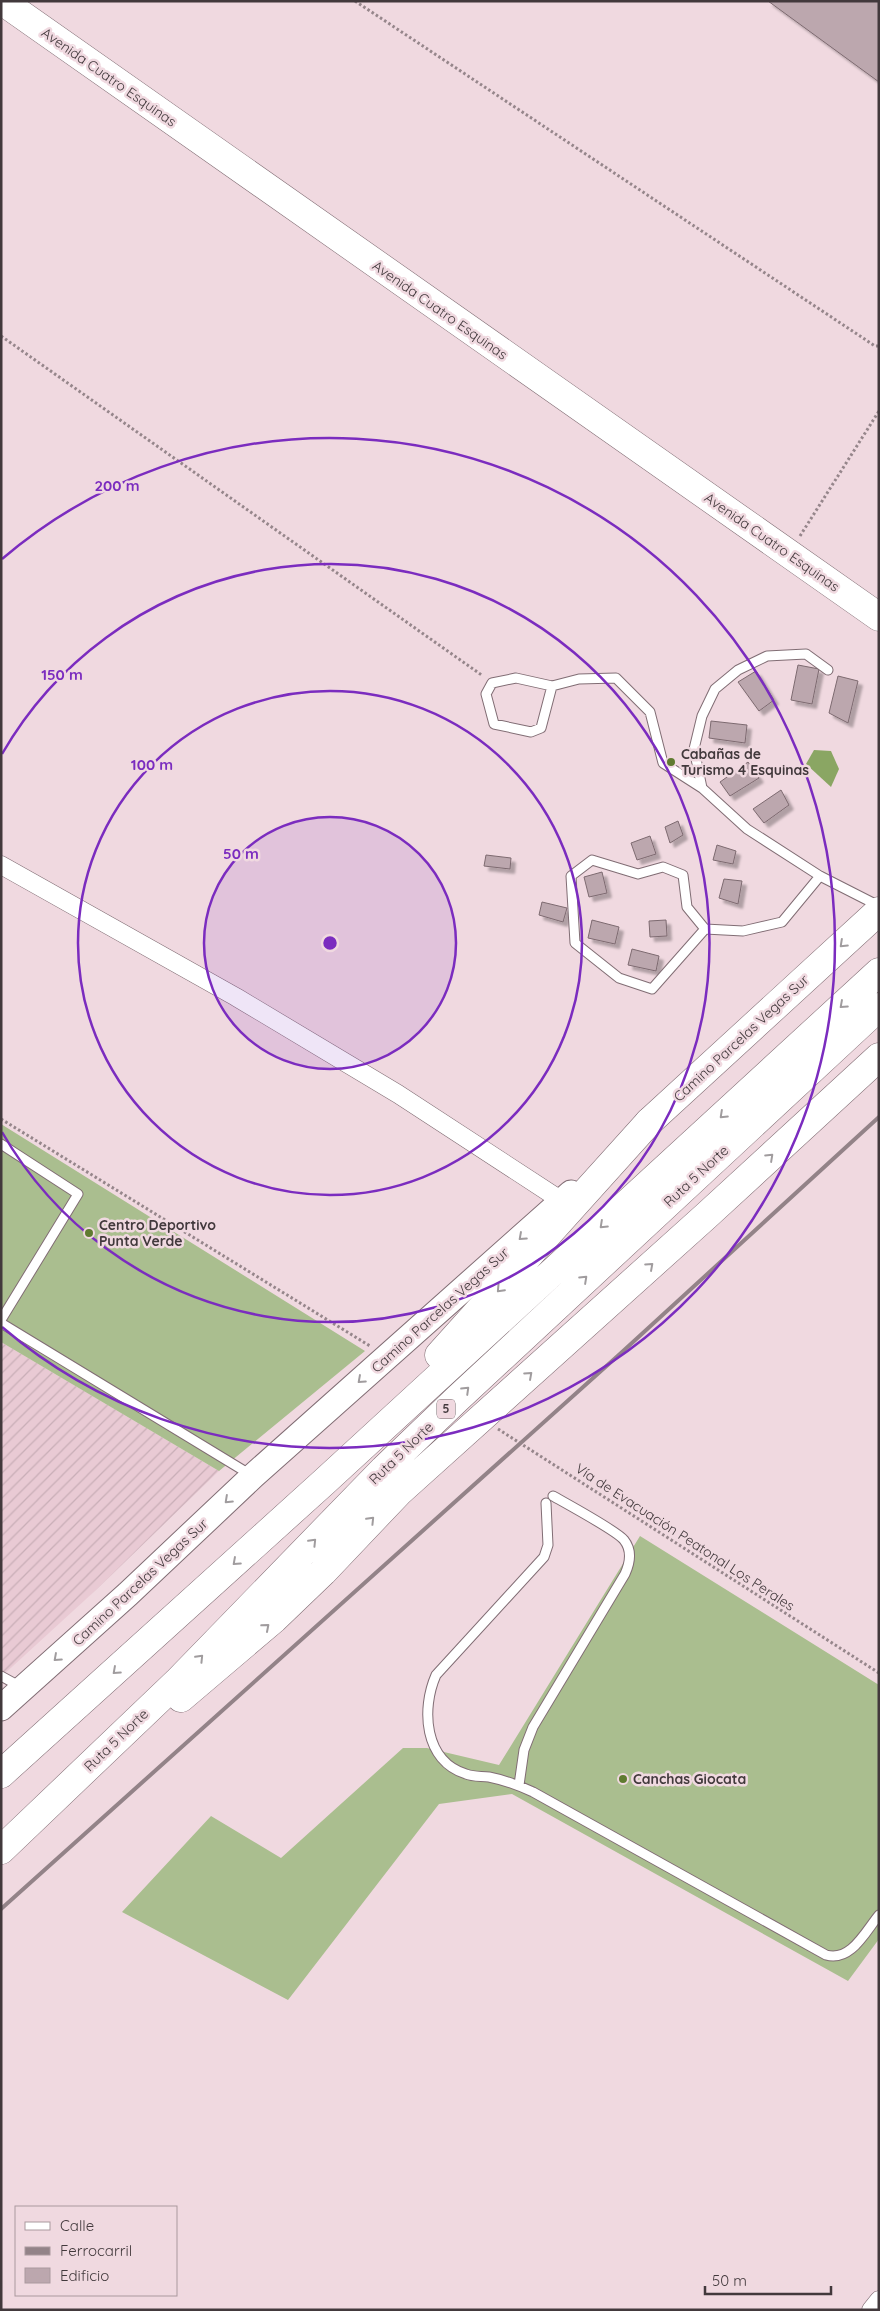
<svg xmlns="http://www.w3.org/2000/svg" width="880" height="2311" font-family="Quicksand,sans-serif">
<defs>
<pattern id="industrial-furrows" width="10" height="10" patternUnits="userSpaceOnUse" patternTransform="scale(1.25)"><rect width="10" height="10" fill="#e9cad4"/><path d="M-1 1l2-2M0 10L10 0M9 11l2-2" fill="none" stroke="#c9aeb7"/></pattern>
<filter id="shadow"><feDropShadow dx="4.5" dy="4.5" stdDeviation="1" flood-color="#0004"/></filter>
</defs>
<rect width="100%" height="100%" fill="#f0d9e0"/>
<path fill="url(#industrial-furrows)" d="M1 1342 219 1471 97 1589 1 1677Z"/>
<path fill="#aabe8f" d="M1 1124 365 1351 219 1471 1 1342Z
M640 1536 879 1685V1939L848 1981 512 1794 439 1804 288 2000 122 1912 211 1816 281 1858 403 1748H427L499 1765Z"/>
<path fill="#8aa663" d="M814 750 831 751 839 769 831 787 806 764Z"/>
<path fill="#bca7ae" stroke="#7d6a70" filter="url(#shadow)" d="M768 1H879V82Z
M798 665 819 669 812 704 791 700Z
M756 671 774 700 759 711 738 682Z
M838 676 858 681 848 723 829 713Z
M711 721 747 725 745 743 709 738Z
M748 762 759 778 730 796 720 782Z
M781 790 789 805 764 823 753 809Z
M678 821 683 835 670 843 665 827Z
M650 836 656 854 637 860 631 843Z
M717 845 736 851 733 864 713 860Z
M486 855 511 858 510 869 484 866Z
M602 872 607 893 589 897 584 877Z
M724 879 742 881 738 904 719 898Z
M542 902 567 908 563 922 539 915Z
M592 920 619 927 615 944 588 938Z
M666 920 667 936 650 937 649 921Z
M632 949 659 956 656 971 628 965Z"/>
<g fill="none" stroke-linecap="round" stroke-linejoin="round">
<g stroke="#816d74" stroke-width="11">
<path id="lane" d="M828 670 806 654 767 656 738 670 715 689 702 716 694 749 702 788 747 829 820 876 879 906
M552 686 516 678 492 683 486 694 494 724 531 732 541 728 552 686 579 679 616 678 650 712 663 763 702 788
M705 929 687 907 683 875 663 867 638 874 592 860 571 876 575 943 619 978 652 989 705 929 743 931 782 922 820 876
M1 1144 78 1194 1 1320
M1 1323 251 1475
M546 1503 548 1545 544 1557 436 1675C421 1709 424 1761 466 1774 473 1777 481 1776 489 1777 504 1780 518 1785 533 1792L826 1955C851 1962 865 1932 879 1915
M1 1676 21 1687
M519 1785 524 1750 533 1727 625 1574C630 1563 632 1550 624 1540 617 1531 567 1504 553 1496"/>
</g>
<g stroke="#816d74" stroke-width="19">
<path id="street" d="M1 865 236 997 398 1094 562 1201
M871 2310 879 2300"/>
</g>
<g stroke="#816d74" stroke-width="27">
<path id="secondary" d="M1 1708 128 1594 253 1476 571 1193"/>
</g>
<g stroke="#816d74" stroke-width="29">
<path id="primary" d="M2 1 879 617
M649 1122 879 911"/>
</g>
<g stroke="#816d74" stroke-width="29">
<path id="highway" d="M439 1355 649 1122
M181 1698 274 1619 323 1572 399 1492 706 1216 879 1057
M1 1774 324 1482 879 972
M1 1850 177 1682 384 1469 457 1399 879 1007"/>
</g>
<path stroke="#96868b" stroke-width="3" stroke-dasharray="2.5 2.5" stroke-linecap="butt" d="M355 1 875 346H879
M1 336 483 676
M800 536 879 411
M1 1119 370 1346
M498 1429 879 1673"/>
<use href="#lane" stroke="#fff" stroke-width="9"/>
<use href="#street" stroke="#fff" stroke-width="18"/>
<use href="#secondary" stroke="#fff" stroke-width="25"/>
<use href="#primary" stroke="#fff" stroke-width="28"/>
<use href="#highway" stroke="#fff" stroke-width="28"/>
<path stroke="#938388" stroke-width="4" d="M1 1909 621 1353 879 1117"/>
</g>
<defs><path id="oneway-chevron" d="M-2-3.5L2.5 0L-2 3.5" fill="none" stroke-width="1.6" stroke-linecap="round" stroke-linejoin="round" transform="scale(1.25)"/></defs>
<g stroke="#a09c9e">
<use href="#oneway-chevron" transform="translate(843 944) rotate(137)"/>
<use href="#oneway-chevron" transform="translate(843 1005) rotate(138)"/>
<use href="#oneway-chevron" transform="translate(723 1115) rotate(137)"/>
<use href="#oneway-chevron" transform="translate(770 1157) rotate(-43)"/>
<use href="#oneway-chevron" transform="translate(603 1225) rotate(137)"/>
<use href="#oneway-chevron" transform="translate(522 1237) rotate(138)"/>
<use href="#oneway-chevron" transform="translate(650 1266) rotate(-42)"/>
<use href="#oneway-chevron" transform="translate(584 1279) rotate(-43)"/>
<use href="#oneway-chevron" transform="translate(500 1289) rotate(133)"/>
<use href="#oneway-chevron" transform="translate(529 1375) rotate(-42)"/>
<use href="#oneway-chevron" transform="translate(361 1380) rotate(138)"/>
<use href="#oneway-chevron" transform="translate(466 1390) rotate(-44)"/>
<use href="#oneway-chevron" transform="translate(228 1500) rotate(137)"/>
<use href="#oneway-chevron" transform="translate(371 1520) rotate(-46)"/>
<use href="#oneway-chevron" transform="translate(313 1542) rotate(-46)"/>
<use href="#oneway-chevron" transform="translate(236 1562) rotate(138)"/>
<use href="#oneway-chevron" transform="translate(266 1627) rotate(-41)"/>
<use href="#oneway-chevron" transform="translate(57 1658) rotate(138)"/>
<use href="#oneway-chevron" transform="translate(200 1658) rotate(-46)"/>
<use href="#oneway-chevron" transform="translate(116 1671) rotate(138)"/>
</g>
<circle cx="330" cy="943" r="126" fill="#7b2cbf" fill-opacity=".12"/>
<g fill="none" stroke="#7b2cbf" stroke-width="2.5">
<circle cx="330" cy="943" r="126"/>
<circle cx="330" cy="943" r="252"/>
<path d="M2 754A379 379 0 1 1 2 1132"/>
<path d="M2 559A505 505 0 1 1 2 1327"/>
</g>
<g fill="#5f7b30" stroke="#f0d9e0" stroke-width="2">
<circle cx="671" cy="762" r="5"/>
<circle cx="89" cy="1233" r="5"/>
<circle cx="623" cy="1779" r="5"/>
</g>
<g text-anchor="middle" stroke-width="5" stroke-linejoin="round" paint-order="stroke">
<rect fill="#f0d9e0" stroke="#76696d" stroke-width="1" x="437" y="1399.5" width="18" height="19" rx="4"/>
<g font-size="12" font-weight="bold" fill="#42393c">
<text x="446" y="1413">5</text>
</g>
<g font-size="14" fill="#42393c" stroke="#f0d9e0">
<text transform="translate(109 77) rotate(35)" y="5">Avenida Cuatro Esquinas</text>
<text transform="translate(440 310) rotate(35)" y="5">Avenida Cuatro Esquinas</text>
<text transform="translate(772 542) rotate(35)" y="5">Avenida Cuatro Esquinas</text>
<text transform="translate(741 1038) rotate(-43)" y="5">Camino Parcelas Vegas Sur</text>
<text transform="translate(696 1176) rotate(-43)" y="5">Ruta 5 Norte</text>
<text transform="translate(440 1310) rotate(-42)" y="5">Camino Parcelas Vegas Sur</text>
<text transform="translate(401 1453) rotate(-44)" y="5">Ruta 5 Norte</text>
<text transform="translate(685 1537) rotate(33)" y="5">Vía de Evacuación Peatonal Los Perales</text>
<text transform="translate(140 1582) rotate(-43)" y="5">Camino Parcelas Vegas Sur</text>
<text transform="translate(116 1740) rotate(-44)" y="5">Ruta 5 Norte</text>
</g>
<g font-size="14" font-weight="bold" fill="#42393c" stroke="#f0d9e0" text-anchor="start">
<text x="681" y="759">Cabañas de<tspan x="681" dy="16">Turismo 4 Esquinas</tspan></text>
<text x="99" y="1230">Centro Deportivo<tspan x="99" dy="16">Punta Verde</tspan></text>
<text x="633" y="1784">Canchas Giocata</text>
</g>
</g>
<circle cx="330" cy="943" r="8" fill="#7b2cbf" stroke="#f0d9e0" stroke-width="2.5"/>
<g font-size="15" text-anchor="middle" font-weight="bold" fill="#7b2cbf" stroke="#f0d9e0" stroke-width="5" stroke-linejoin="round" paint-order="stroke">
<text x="117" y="491">200 m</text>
<text x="62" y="680">150 m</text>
<text x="152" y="770">100 m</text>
<text x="241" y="859">50 m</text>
</g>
<rect width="880" height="2311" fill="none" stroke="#42393c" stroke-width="5"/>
<rect x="15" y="2206" width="162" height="90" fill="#f0d9e0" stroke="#aa999e"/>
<rect x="25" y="2222" width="25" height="8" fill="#ffffff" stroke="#aa999e"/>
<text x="60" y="2231" font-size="15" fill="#42393c">Calle</text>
<rect x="25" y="2247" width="25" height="8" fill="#938388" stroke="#aa999e"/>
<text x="60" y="2256" font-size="15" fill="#42393c">Ferrocarril</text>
<rect x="25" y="2268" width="25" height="15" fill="#bca7ae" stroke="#aa999e"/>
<text x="60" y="2281" font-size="15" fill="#42393c">Edificio</text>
<path d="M705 2286v8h126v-8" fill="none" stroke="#42393c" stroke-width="2.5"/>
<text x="712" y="2286" font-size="15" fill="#42393c" stroke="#f0d9e0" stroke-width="4" paint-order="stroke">50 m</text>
</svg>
